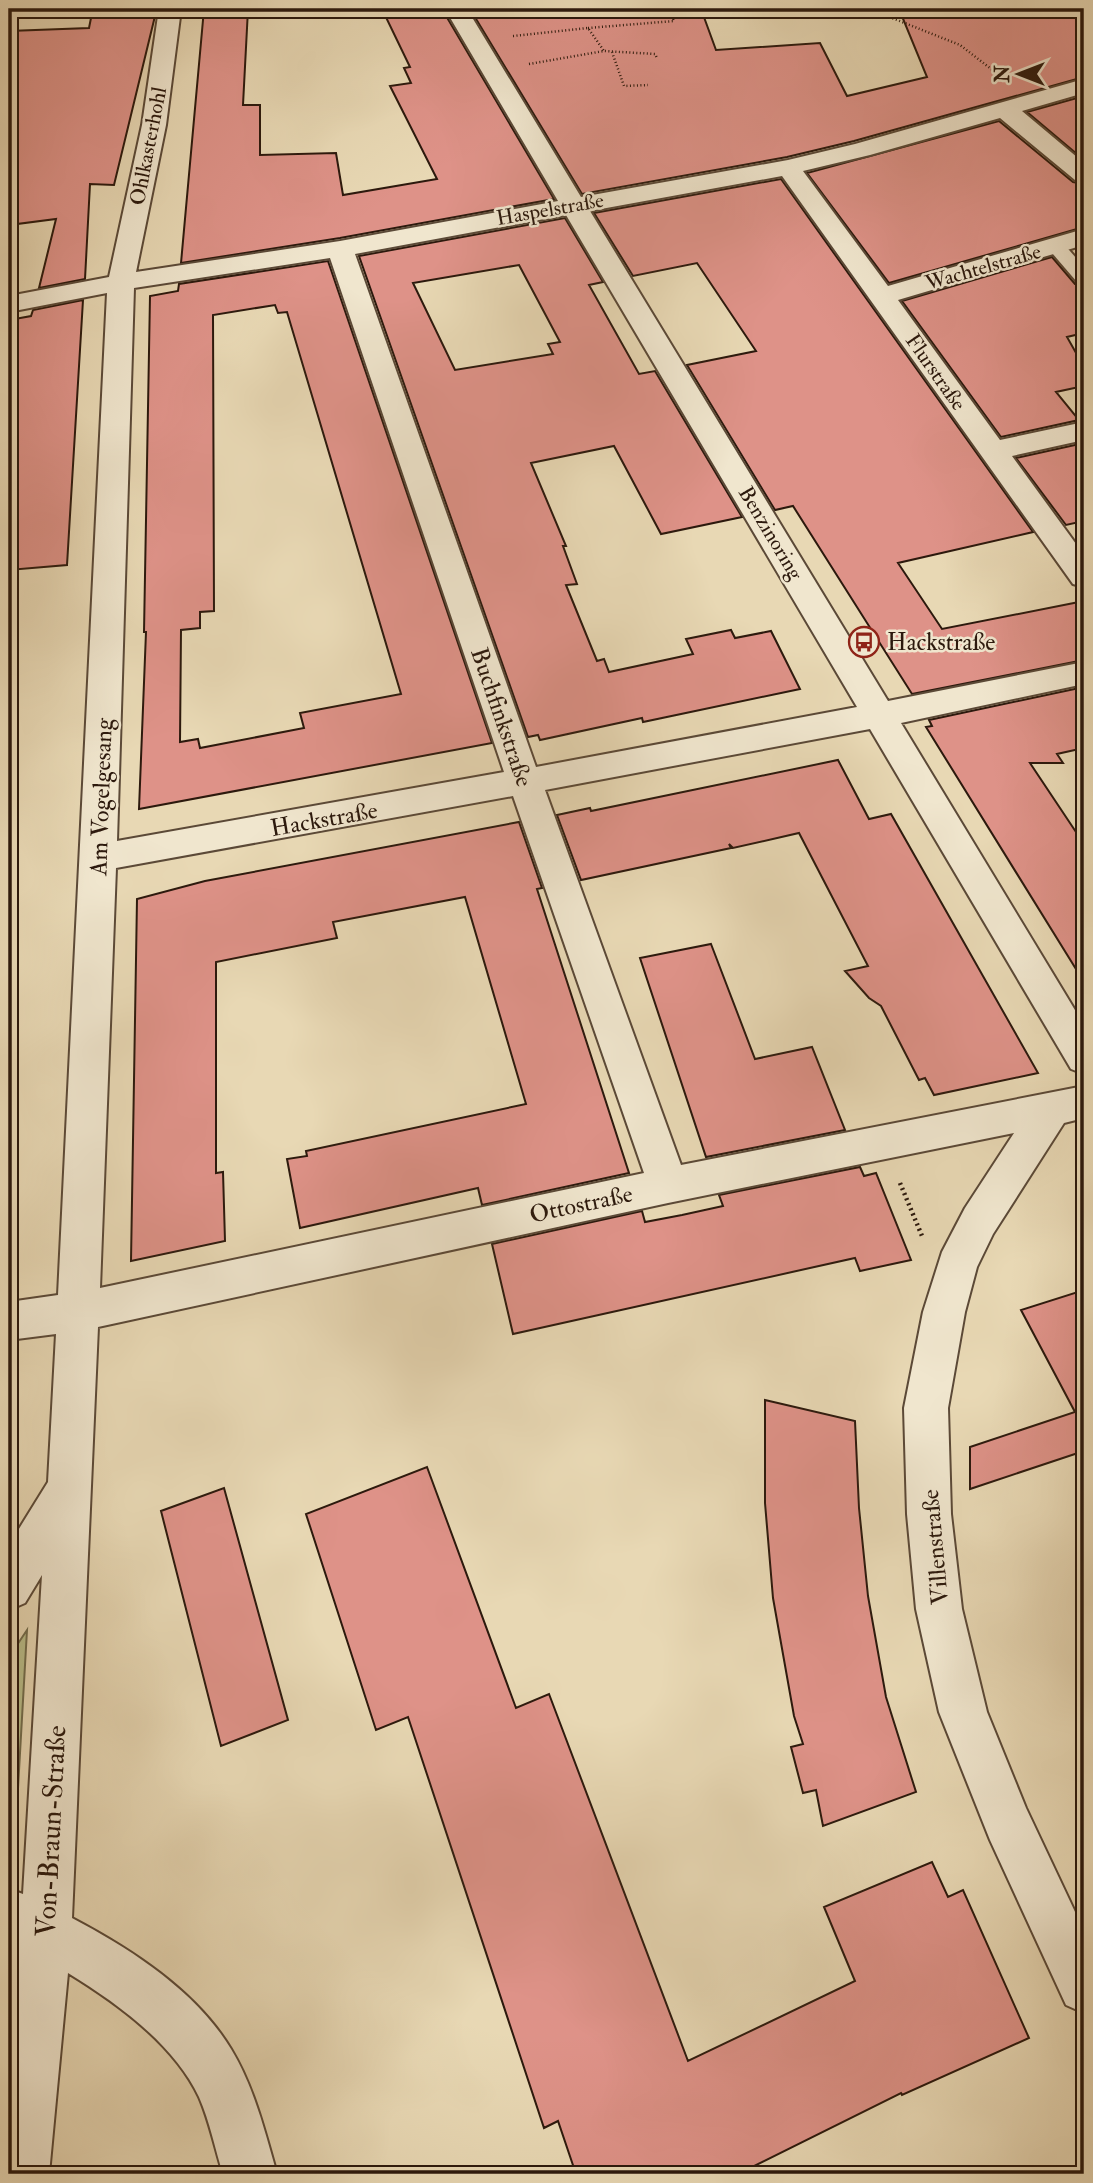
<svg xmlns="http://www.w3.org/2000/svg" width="1093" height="2183" font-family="'IM FELL Double Pica',serif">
<rect width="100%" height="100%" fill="#e8d8b4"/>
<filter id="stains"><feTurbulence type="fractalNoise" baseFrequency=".00286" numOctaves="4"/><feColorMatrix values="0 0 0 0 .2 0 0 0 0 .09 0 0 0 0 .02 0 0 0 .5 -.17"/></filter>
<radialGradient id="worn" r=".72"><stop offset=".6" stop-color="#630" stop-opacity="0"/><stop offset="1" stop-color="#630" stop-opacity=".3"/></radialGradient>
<path fill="#b9be8a" stroke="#726c4c" stroke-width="2" d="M27 1630 15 1841 9 1845V1657Z"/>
<path fill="#de9288" stroke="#2c190d" stroke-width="2" fill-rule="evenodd" d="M204 9H248L243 105H260V155L336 153 343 195 437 179 390 86 411 83 404 68 410 67 382 9H442L554 199 340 238 181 263Z
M470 9H701L716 50 820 43 847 96 927 77 899 9H1084V77L854 141 787 157 582 194Z
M155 16 114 185 90 184 85 279 39 288 56 219 9 225V31L89 28 91 18Z
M1084 96V160L1027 112Z
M999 121 1073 182 1084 184V227L889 283 807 173Z
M781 179 1033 532 898 563 942 629 1084 601V660L912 694 793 506 775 510 687 365 756 351 697 263 633 276 594 213Z
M565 218 603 282 589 285 639 374 655 371 742 517 661 534 614 446 531 463 566 546H563L577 584 566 585 597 661 604 659 609 672 693 654 686 639 731 630 735 638 771 631 800 689 643 722 642 718 540 740 538 735 528 737 359 256ZM519 265 560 342 548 344 553 354 455 370 413 283Z
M1052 257 1075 284 1084 286V333L1067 337 1084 367V386L1056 392 1079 420 1001 437 902 301Z
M328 261 492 743 139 809 146 632H144L150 296 178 291 179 284ZM275 305 278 313 287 312 401 694 300 713 304 728 200 748 198 739 180 742 181 630 200 628V612L214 611 213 315Z
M83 300 67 565 9 570V320L31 316 33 310Z
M1084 443V521L1066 525 1016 458Z
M1084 687V748L1057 754 1063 763H1030L1084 844V982L926 727 932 726 929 720Z
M838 760 869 819 891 814 1038 1073 934 1095 925 1078 919 1080 881 1006 869 998 845 971 868 966 799 833 733 848 729 844 731 848 581 880 557 815 590 808 591 811Z
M519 822 542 888 537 889 629 1173 482 1205 478 1188 300 1228 287 1159 307 1156 306 1151 526 1104 465 897 333 922 337 938 216 962V1173L223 1172 225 1241 131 1261 137 899 205 881Z
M711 944 755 1059 812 1047 845 1130 706 1157 640 958Z
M860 1167 864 1176 876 1173 911 1260 860 1271 855 1258 513 1334 492 1244 642 1211 645 1222 682 1215 723 1206 719 1195Z
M1084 1290V1451L970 1489V1447L1075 1412 1021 1310Z
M765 1400 855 1421 859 1508 868 1596 886 1697 916 1792 823 1826 816 1790 803 1793 791 1747 803 1744 794 1716 773 1598 765 1503Z
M427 1467 516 1708 549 1694 688 2061 855 1981 824 1907 932 1862 948 1897 963 1890 1029 2038 902 2095 901 2093 738 2174H576L558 2121 544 2128 408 1717 376 1730 306 1514Z
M224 1488 288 1720 221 1746 161 1511Z"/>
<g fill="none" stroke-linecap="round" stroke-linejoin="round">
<g stroke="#5b4937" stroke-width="4">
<path id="lane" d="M1055 240 1062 242 1084 267V284L1077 282 1046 246Z"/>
</g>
<g stroke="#5b4937" stroke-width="4">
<path id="street" d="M159 9H181L166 125 136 272 340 241 558 201 445 9H467L581 197 788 160 855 144 1084 79V93L1022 111 1084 163V182L1075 180 1000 118 870 155 803 171 888 286 1084 229V245L898 300 1000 440 1084 422V440L1012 456 1084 555V587L1073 584 782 176 590 211 888 701 1084 662V684L901 723 1084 1025V1074L1071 1069 870 729 545 790 681 1165 1084 1086V1118L1064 1123 993 1234 977 1267 965 1312 948 1408 951 1514 962 1609 987 1712 1026 1808 1084 1931V2013L1066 2005 990 1840 939 1712 916 1609 907 1514 904 1408 923 1312 942 1252 965 1208 1014 1133 668 1203 98 1327 72 1918C131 1949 196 1991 231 2049 254 2087 265 2132 277 2174H223C215 2149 210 2122 199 2097 174 2044 117 2003 68 1973L49 2174H9V2041L19 1945 9 1940V1889L23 1894 42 1575 25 1603 9 1610V1545L48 1482 56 1334 9 1340V1302L58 1295 107 293 9 312V296L109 277 142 125ZM566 215 857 707 536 767 355 254ZM330 258 504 772 117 841 134 288ZM513 796 644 1173 100 1288 116 868Z"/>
</g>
<path stroke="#2c190d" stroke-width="2.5" stroke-dasharray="1 2.5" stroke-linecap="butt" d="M818 9 819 12
M888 9 892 18 960 45 999 75
M588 28 674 21 671 14
M513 36 588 28 604 51
M612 52 624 86 648 85
M529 64 604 51 655 54 657 58"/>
<path stroke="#2c190d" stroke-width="4.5" stroke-dasharray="2 3.5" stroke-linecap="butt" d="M900 1183 922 1236"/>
<use href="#lane" fill="#f0e6ce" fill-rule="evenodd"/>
<use href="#street" fill="#f0e6ce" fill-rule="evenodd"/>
</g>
<defs>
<g id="bus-ring" transform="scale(1.575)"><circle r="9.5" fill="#f0e6ce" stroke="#8f2418" stroke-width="1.5"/><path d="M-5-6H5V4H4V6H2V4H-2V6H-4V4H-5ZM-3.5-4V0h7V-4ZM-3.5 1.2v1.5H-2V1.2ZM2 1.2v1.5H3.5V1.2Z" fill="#8f2418"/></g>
</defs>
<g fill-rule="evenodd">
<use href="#bus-ring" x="864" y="642"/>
</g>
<g text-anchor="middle" stroke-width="5" stroke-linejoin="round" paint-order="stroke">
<g font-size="21" fill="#2c190d" stroke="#f0e6ce">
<text transform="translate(148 146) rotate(-79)" y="7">Ohlkasterhohl</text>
<text transform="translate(550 209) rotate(-10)" y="7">Haspelstraße</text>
<text transform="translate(983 267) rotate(-16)" y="7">Wachtelstraße</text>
<text transform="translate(936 372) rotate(55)" y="7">Flurstraße</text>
<text transform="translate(771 533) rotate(59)" y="7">Benzinoring</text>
</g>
<g font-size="24" fill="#2c190d" stroke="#f0e6ce" text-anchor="start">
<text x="887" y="650">Hackstraße</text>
</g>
<g font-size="24" fill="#2c190d" stroke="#f0e6ce">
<text transform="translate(502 717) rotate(71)" y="8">Buchfinkstraße</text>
<text transform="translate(101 797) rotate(-88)" y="8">Am Vogelgesang</text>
<text transform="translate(324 819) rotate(-10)" y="8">Hackstraße</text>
<text transform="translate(581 1204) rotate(-12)" y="8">Ottostraße</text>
<text transform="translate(935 1547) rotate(-95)" y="8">Villenstraße</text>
</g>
<g font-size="28" fill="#2c190d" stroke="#f0e6ce">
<text transform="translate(50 1831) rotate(-87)" y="10">Von-Braun-Straße</text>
</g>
</g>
<rect width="1093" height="2183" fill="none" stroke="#e8d8b4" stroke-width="35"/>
<rect x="10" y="10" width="1072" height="2162" fill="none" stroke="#2c190d" stroke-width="3.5"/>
<rect x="18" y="18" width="1058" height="2148" fill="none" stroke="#2c190d" stroke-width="2"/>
<g transform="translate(1019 74) rotate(270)" stroke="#f0e6ce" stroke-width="5" paint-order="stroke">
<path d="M0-5L12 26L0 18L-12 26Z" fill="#2c190d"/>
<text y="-10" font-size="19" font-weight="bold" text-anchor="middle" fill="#2c190d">N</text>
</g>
<rect width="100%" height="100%" filter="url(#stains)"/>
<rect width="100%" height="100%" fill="url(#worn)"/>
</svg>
